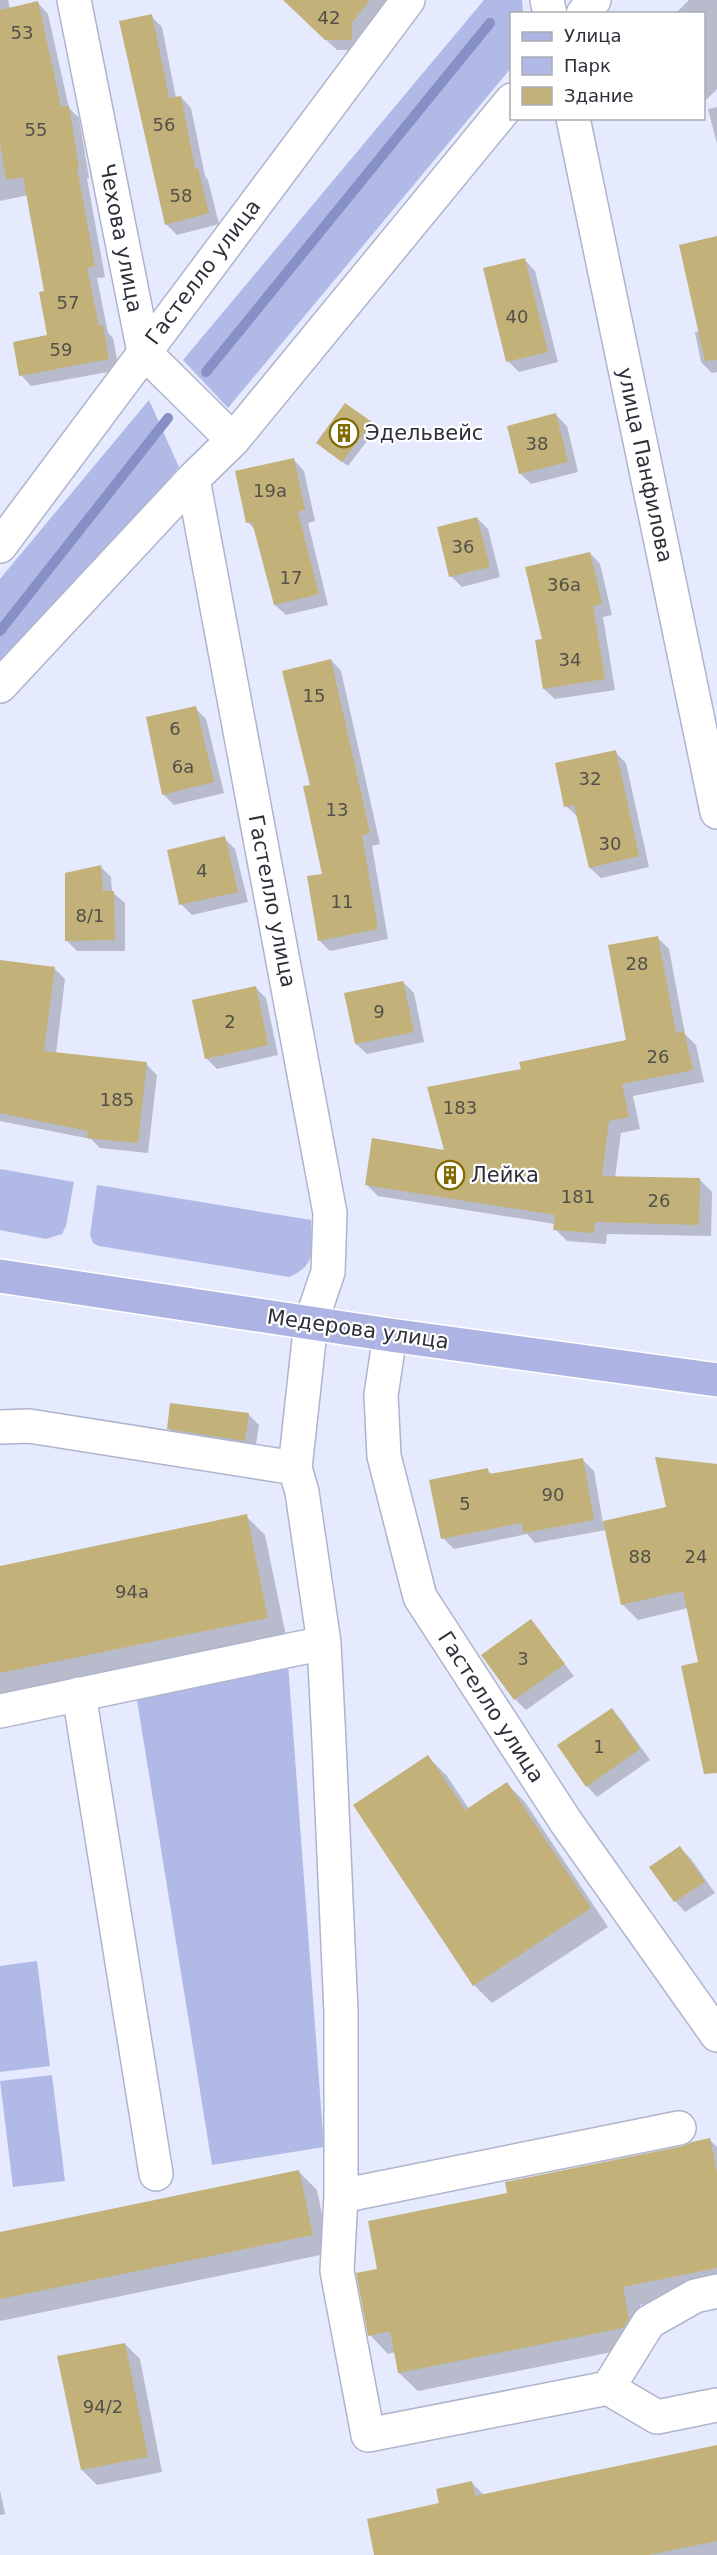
<svg xmlns="http://www.w3.org/2000/svg" width="717" height="2555" font-family="'DejaVu Sans',sans-serif">
<rect width="100%" height="100%" fill="#e5eafe"/>
<path fill="#b1bae6" d="M484 0H522L523 13 512 14 511 68 228 408 183 360Z
M149 400 179 467 0 680V579Z
M0 1169 74 1182 66 1226 62 1234 46 1239 0 1230Z
M97 1185 311 1220C312 1247 318 1265 289 1277L99 1246 93 1243 90 1235Z
M288 1663 324 2147 212 2165 136 1694Z
M37 1961 50 2066 0 2072V1966Z
M52 2075 65 2181 13 2187 0 2081Z"/>
<path fill="#0003" d="M0 0H8L10 9 38 3 48 14 69 108 79 118 89 178 87 179 105 277 97 278 108 333 113 338 119 370 31 386 21 375 49 337 45 292 28 195 0 201Z
M300 0H404L362 50H337L298 13Z
M689 0H717V89L704 102V14H675Z
M151 16 162 27 176 98 181 97 191 108 205 176 208 180 219 224 177 235 166 224Z
M717 107V144L708 109Z
M717 237V372L712 373 701 362 695 332 699 331Z
M525 260 535 271 558 362 519 372 508 361Z
M556 415 567 426 578 472 531 484 520 473Z
M371 423 376 429 348 466 323 448Z
M294 460 304 471 315 521 308 523 328 605 286 615 275 605 256 531 248 522Z
M477 518 488 529 500 577 462 587 451 576Z
M590 553 600 564 612 615 603 617 615 690 555 699 544 689 543 640Z
M331 660 341 671 380 844 372 846 388 939 330 951 320 941 308 877 324 875 312 786Z
M195 708 206 719 224 793 174 805 163 794Z
M615 752 626 763 649 867 601 878 590 868 578 817 566 806Z
M224 838 235 849 248 902 192 915 181 904Z
M100 866 111 877 112 892 125 903V951H77L66 940Z
M657 937 669 949 685 1034 696 1045 704 1082 633 1096 640 1129 621 1133 615 1178 700 1180 712 1192 711 1236 607 1234 606 1244 567 1241 555 1229V1224L378 1196 366 1184 446 1152 523 1070 628 1042Z
M0 962 54 968 65 979 56 1054 146 1064 157 1075 148 1153 100 1148 91 1139 0 1121Z
M403 982 414 993 424 1042 367 1054 356 1044Z
M255 987 266 998 278 1055 217 1069 206 1058Z
M248 1414 259 1425 255 1451 179 1439 169 1428Z
M583 1460 594 1471 603 1523 667 1508 717 1466V1752L688 1608 638 1620 622 1604 606 1530 535 1543 527 1534 454 1549 443 1538 487 1470 493 1475Z
M246 1516 265 1535 286 1636 0 1695V1567Z
M531 1621 574 1676 526 1710 515 1699 484 1655Z
M612 1710 622 1721 650 1760 597 1797 587 1786Z
M428 1757 447 1776 469 1809 507 1784 525 1802 608 1927 492 2003 474 1985Z
M680 1848 691 1859 715 1893 685 1912 675 1901Z
M710 2140 717 2147V2289L640 2305 647 2338 642 2346 418 2391 399 2373 395 2352 388 2354 370 2335 379 2270 509 2194Z
M299 2172 317 2190 330 2253 0 2321V2233Z
M125 2344 140 2359 162 2472 97 2485 82 2470Z
M717 2447V2555H376L471 2482 485 2496Z
M0 2490 5 2514 0 2515Z"/>
<g fill="none" stroke-linecap="round" stroke-linejoin="round">
<path stroke="#8790c4" stroke-width="10" d="M206 372 490 23
M0 631 168 418"/>
</g>
<path fill="#c2b279" d="M283 0H370L352 23V40H325Z
M38 1 61 107 69 106 79 168H77L95 266 87 268 99 326 103 325 109 359 19 376 13 342 47 335 39 292 44 291 23 177 6 180 0 143V10Z
M152 14 169 98 181 96 195 168H198L209 213 165 225 119 21Z
M717 236V360L705 361 679 245Z
M525 258 548 352 506 362 483 268Z
M345 403 372 422 342 462 316 443Z
M556 413 568 462 519 474 507 426Z
M294 458 305 510 298 512 319 594 274 605 252 522 246 523 235 471Z
M477 517 490 567 449 577 437 527Z
M590 552 602 604 593 606 605 679 543 689 535 640 542 639 525 567Z
M331 659 370 833 362 835 378 929 318 941 307 876 322 874 303 786 310 785 282 671Z
M196 706 214 782 162 795 146 717Z
M616 750 639 856 589 868 574 805 564 807 555 763Z
M225 836 238 892 179 905 167 850Z
M101 865 103 891H114L115 940 65 941V873Z
M658 936 676 1033 684 1031 693 1070 622 1084 629 1117 609 1121 602 1176 700 1178 699 1225 595 1222 594 1233 553 1230 555 1215 365 1185 372 1138 444 1150 427 1087 521 1069 519 1062 626 1040 608 945Z
M0 960 55 967 44 1051 147 1062 138 1143 87 1138 88 1131 0 1113Z
M403 981 414 1032 355 1044 344 993Z
M256 986 268 1045 205 1059 192 1000Z
M170 1403 249 1413 245 1441 167 1429Z
M655 1457 717 1464V1773L704 1774 681 1666 698 1662 683 1591 621 1605 603 1521 666 1507Z
M583 1458 594 1520 523 1533 522 1523 441 1539 429 1480 488 1468 489 1474Z
M247 1514 268 1618 0 1673V1566Z
M531 1619 565 1664 514 1700 481 1655Z
M612 1708 640 1749 586 1787 557 1745Z
M428 1755 465 1810 507 1782 591 1908 473 1986 353 1805Z
M680 1846 705 1882 674 1902 649 1867Z
M710 2138 717 2172V2268L623 2287 629 2319 623 2328 398 2373 390 2331 368 2336 356 2273 377 2269 368 2221 507 2193 505 2182 683 2146 692 2142Z
M299 2170 313 2235 0 2299V2232Z
M125 2343 148 2457 81 2470 57 2356Z
M717 2445V2541L648 2555H374L367 2519 439 2503 436 2489 472 2481 475 2496Z"/>
<g fill="none" stroke-linecap="round" stroke-linejoin="round">
<g stroke="#afb4cc" stroke-width="36">
<path id="minor" d="M74 0 144 352 233 440
M547 0 550 14
M583 14 594 0
M573 118 717 812
M193 479 330 1213 328 1272 311 1322 295 1468 302 1492 324 1643 329 1742 341 2012V2196L337 2271 368 2435 608 2388 657 2417 717 2405
M0 546 408 0
M0 686 193 479 233 440 512 100
M390 1335 381 1395 384 1456 420 1597 566 1822 717 2035
M0 1427 29 1426 295 1468
M79 1694 156 2174
M0 1711 324 1643
M341 2196 679 2128
M608 2388 649 2322 695 2296 717 2291"/>
</g>
<g stroke="#fff" stroke-width="36">
<path id="major" d="M0 1276 390 1335 717 1380"/>
</g>
<use href="#minor" stroke="#fff" stroke-width="33"/>
<use href="#major" stroke="#adb3e2" stroke-width="33"/>
</g>
<defs>
<g id="building-ring" transform="scale(1.5)"><circle r="9.5" fill="#fff" stroke="#806a02" stroke-width="1.5"/><path d="M-4-6H4V6H1V3H-1V6H-4ZM-2.5-4.3h1.7v1.8h-1.7ZM.8-4.3h1.7v1.8H.8ZM-2.5-1h1.7V.8h-1.7ZM.8-1h1.7V.8H.8Z" fill="#806a02"/></g>
</defs>
<g fill-rule="evenodd">
<use href="#building-ring" x="344" y="433"/>
<use href="#building-ring" x="450" y="1175"/>
</g>
<g text-anchor="middle" stroke-width="4.5" stroke-linejoin="round" paint-order="stroke">
<g font-size="18" fill="#525049">
<text x="329" y="24">42</text>
<text x="22" y="39">53</text>
<text x="164" y="131">56</text>
<text x="36" y="136">55</text>
<text x="181" y="202">58</text>
<text x="68" y="309">57</text>
<text x="517" y="323">40</text>
<text x="61" y="356">59</text>
<text x="537" y="450">38</text>
<text x="270" y="497">19а</text>
<text x="463" y="553">36</text>
<text x="291" y="584">17</text>
<text x="564" y="591">36а</text>
<text x="570" y="666">34</text>
<text x="314" y="702">15</text>
<text x="175" y="735">6</text>
<text x="183" y="773">6а</text>
<text x="590" y="785">32</text>
<text x="337" y="816">13</text>
<text x="610" y="850">30</text>
<text x="202" y="877">4</text>
<text x="342" y="908">11</text>
<text x="90" y="922">8/1</text>
<text x="637" y="970">28</text>
<text x="379" y="1018">9</text>
<text x="230" y="1028">2</text>
<text x="658" y="1063">26</text>
<text x="117" y="1106">185</text>
<text x="460" y="1114">183</text>
<text x="578" y="1203">181</text>
<text x="659" y="1207">26</text>
<text x="553" y="1501">90</text>
<text x="465" y="1510">5</text>
<text x="640" y="1563">88</text>
<text x="696" y="1563">24</text>
<text x="132" y="1598">94а</text>
<text x="523" y="1665">3</text>
<text x="599" y="1753">1</text>
<text x="103" y="2413">94/2</text>
</g>
<g font-size="21" fill="#2d2f39" stroke="#fff">
<text transform="translate(121 238) rotate(79)" y="7">Чехова улица</text>
<text transform="translate(203 272) rotate(-53)" y="7">Гастелло улица</text>
<text transform="translate(645 465) rotate(78)" y="7">улица Панфилова</text>
<text transform="translate(272 901) rotate(79)" y="7">Гастелло улица</text>
<text transform="translate(358 1329) rotate(8)" y="7">Медерова улица</text>
<text transform="translate(491 1707) rotate(57)" y="7">Гастелло улица</text>
</g>
<g font-size="21" fill="#2d2f39" stroke="#fff" text-anchor="start">
<text x="365" y="440">Эдельвейс</text>
<text x="471" y="1182">Лейка</text>
</g>
</g>
<rect x="510" y="12" width="195" height="108" fill="#ffffff" stroke="#abacb0" stroke-width="1.5"/>
<rect x="522" y="32" width="30" height="9" fill="#adb3e2" stroke="#abacb0" stroke-width="1.5"/>
<text x="564" y="42" font-size="18" fill="#2d2f39">Улица</text>
<rect x="522" y="57" width="30" height="18" fill="#b1bae6" stroke="#abacb0" stroke-width="1.5"/>
<text x="564" y="72" font-size="18" fill="#2d2f39">Парк</text>
<rect x="522" y="87" width="30" height="18" fill="#c2b279" stroke="#abacb0" stroke-width="1.5"/>
<text x="564" y="102" font-size="18" fill="#2d2f39">Здание</text>
</svg>
